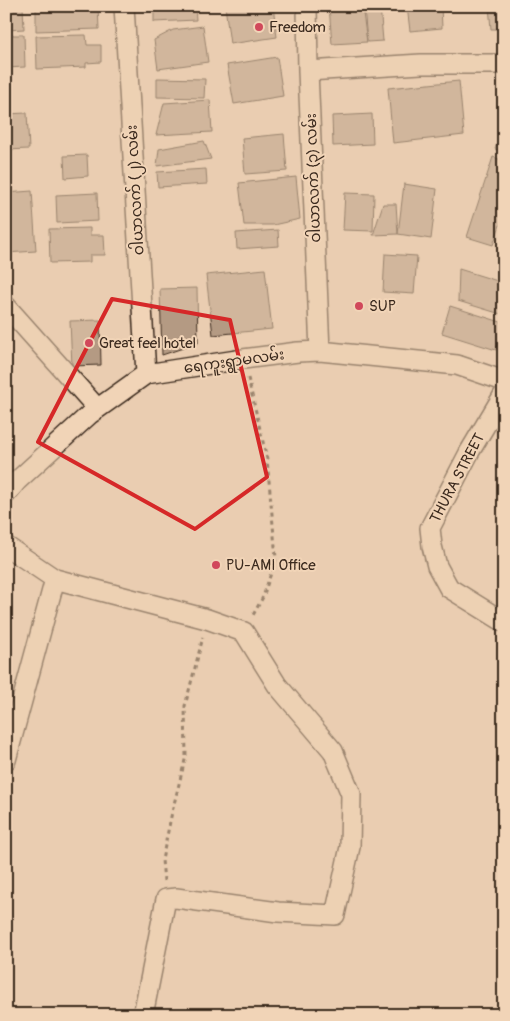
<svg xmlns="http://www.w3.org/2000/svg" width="510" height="1021" font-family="Pangolin,'Noto Sans Myanmar',sans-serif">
<rect width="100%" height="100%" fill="#eacdb1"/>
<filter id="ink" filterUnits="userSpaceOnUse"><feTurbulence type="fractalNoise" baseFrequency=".02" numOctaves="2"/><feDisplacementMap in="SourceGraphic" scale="10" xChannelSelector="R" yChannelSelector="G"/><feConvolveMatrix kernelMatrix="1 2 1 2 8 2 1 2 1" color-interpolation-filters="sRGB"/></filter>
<g filter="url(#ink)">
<path fill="#b49a83" stroke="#3b2a1e" d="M6 6H23L24 29 6 30Z
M36 6H98L99 29 36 31Z
M154 6H195L196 20 154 22Z
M225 6H273L277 37 230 44Z
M329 6H362L367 42 332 44Z
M364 6H380L383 41 367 42Z
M407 6H441L442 28 410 31Z
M489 6H504V29H491Z
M203 26 208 62 158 69 154 40 173 30Z
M6 35H24L25 67 6 68Z
M86 35 87 45H101V62L86 63V67L37 69 36 36Z
M277 57 283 96 234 104 227 65Z
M157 78 205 79 204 98 157 97Z
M459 81 464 135 393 143 388 88Z
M210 100 212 132 156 135 164 103Z
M27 113 29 149 6 150V114Z
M372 114 373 144 333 146 332 116Z
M504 124V152L495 149Z
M284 134 287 171 245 174 242 138Z
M204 141 211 159 157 166 159 149Z
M87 155 88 176 65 178 64 156Z
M493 157 504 161V214L493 245 467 237Z
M206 169 207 184 158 187 157 172Z
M296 177 300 219 273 225H244L239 183Z
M404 184 437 189 431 239 398 234Z
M32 191 36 251 6 253V193Z
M97 193 98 221 57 223 56 195Z
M345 193 374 194 373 231 343 230Z
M383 204H396L398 234 373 235Z
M90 228V235H104L105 255H90V262L50 263 49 229Z
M278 230 279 246 237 249 236 233Z
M385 254 417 256 414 294 383 292Z
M265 269 272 329 213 335 206 275Z
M459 269 504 283V315L458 301Z
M197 288 198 343 162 355 160 289Z
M450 306 504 323 496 350 442 333Z
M100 320 101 365 72 366 70 321Z"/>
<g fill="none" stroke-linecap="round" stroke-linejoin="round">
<g stroke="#3b2a1e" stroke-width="22">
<path id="minor" d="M124 6 146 374
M307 6 308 71 320 351
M308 71 421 64H504
M6 306 97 408
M504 394 470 451 430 528 432 546 437 566 449 588 504 622
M6 494 17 481 90 414 146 374 243 359 298 352 320 351 457 365 504 381
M6 546 55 579 207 619 244 632 277 685 333 751 351 794 350 847 335 915 278 912 176 898 166 899 143 1015
M6 760 55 579"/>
</g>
<path stroke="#3b2a1e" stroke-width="3" stroke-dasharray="4 4" stroke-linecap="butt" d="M248 378 267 459 276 558 263 597 252 617
M164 881 162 860 172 812 186 756 185 706 203 637"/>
<use href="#minor" stroke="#f1d4b7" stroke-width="19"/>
</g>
</g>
<path d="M0 0H510V1021H0ZM112 299 230 320 267 477 195 529 38 442Z" fill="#eacdb1" fill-opacity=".55" fill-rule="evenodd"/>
<path fill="none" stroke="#d62828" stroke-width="4" stroke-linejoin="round" d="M112 299 230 320 267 477 195 529 38 442Z"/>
<g fill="#d1495b" stroke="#f1d4b7" stroke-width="2">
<circle cx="259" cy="27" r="5"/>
<circle cx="359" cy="306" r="5"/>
<circle cx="89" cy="343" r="5"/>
<circle cx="216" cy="565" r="5"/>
</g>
<g text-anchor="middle" stroke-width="4" stroke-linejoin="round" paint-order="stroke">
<g font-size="15" fill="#3b2a1e" stroke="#f1d4b7" text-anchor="start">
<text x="269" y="32">Freedom</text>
<text x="369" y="311">SUP</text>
<text x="99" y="348">Great feel hotel</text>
<text x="226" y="570">PU-AMI Office</text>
</g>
<g font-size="15" fill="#3b2a1e" stroke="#f1d4b7">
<text transform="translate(313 178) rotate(-92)" y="5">ဝါယာလက် (၃) လမ်း</text>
<text transform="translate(135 190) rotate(-93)" y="5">ဝါယာလက် (၂) လမ်း</text>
<text transform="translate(234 361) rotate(-8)" y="5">ရေကူးရွာမလမ်း</text>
<text transform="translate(457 478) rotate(-62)" y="5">THURA STREET</text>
</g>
</g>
<rect width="510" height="1021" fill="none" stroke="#f1d4b7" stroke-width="25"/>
<rect x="12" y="12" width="485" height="996" fill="none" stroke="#3b2a1e" stroke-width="2" filter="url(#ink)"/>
</svg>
